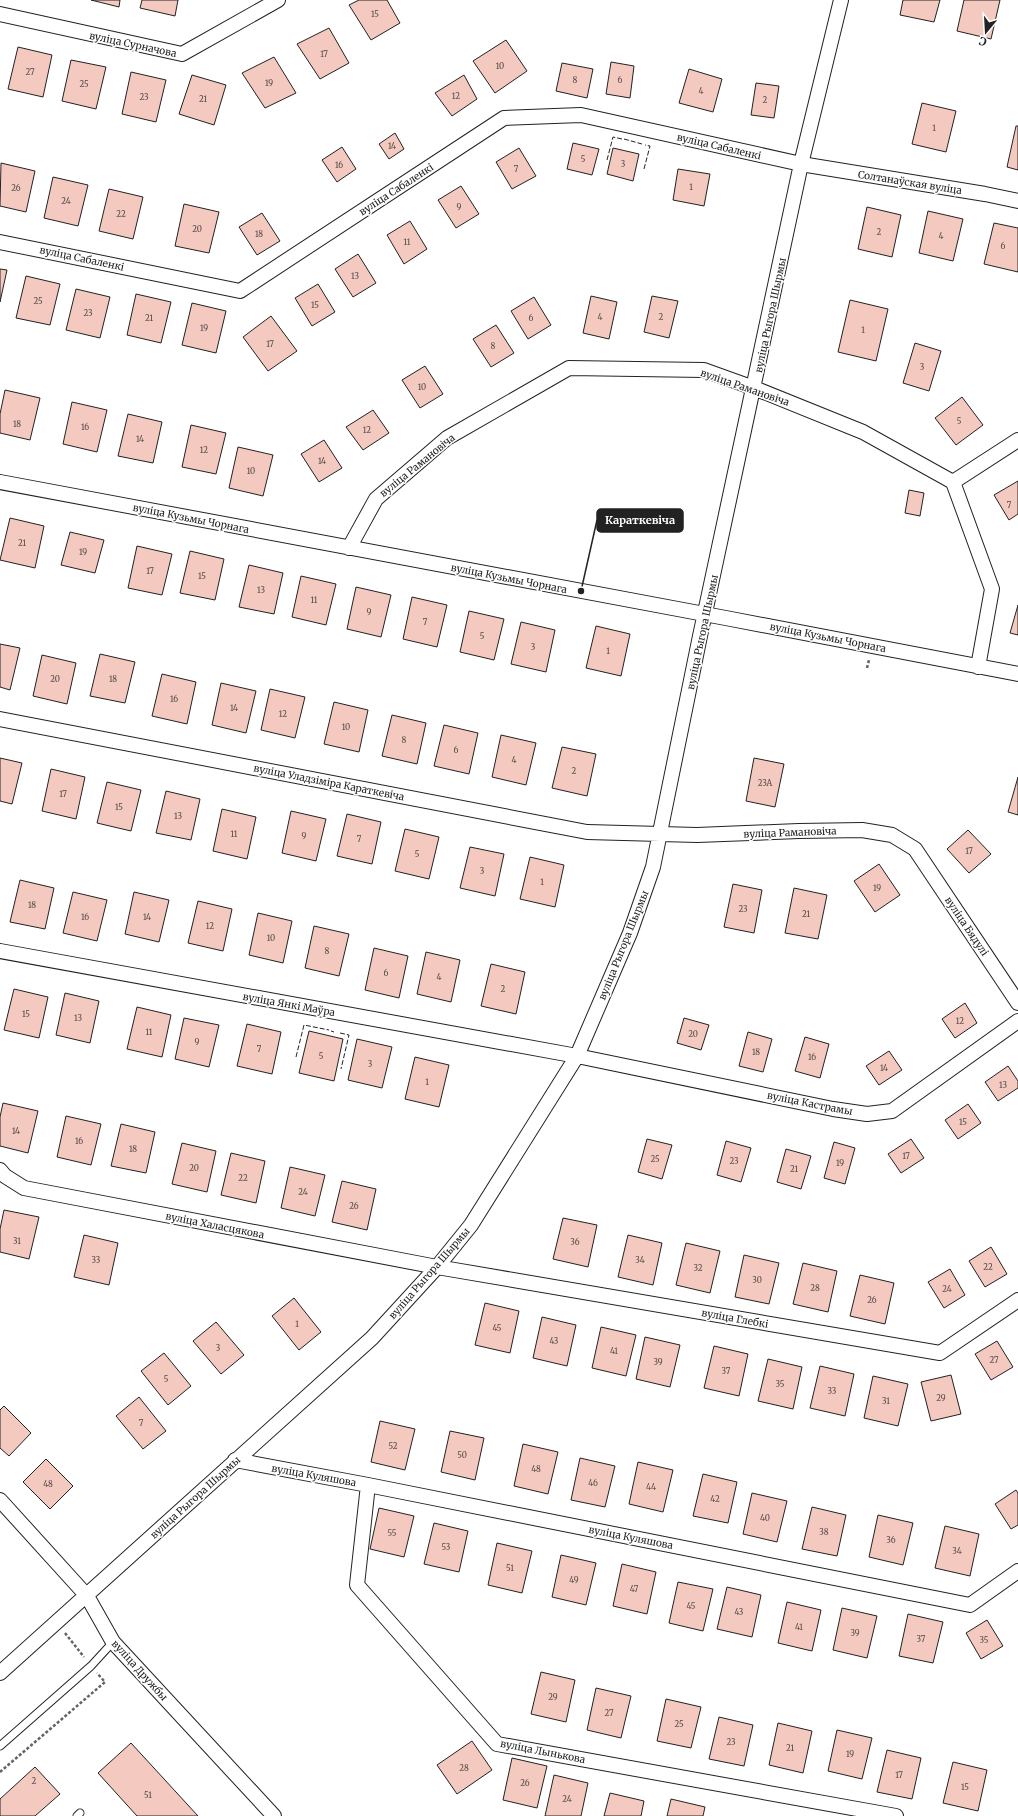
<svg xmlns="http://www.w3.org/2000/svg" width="1018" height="1816" font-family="Merriweather,serif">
<rect width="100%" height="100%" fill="#fff"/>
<path fill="#f3c9c0" stroke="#222" d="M91 0H120L119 7Z
M142 0H178L175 16 140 8Z
M359 0H387L400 23 371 40 349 5Z
M903 0H940L934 22 900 15Z
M964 0H1000L991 39 957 31Z
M329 28 349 63 320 79 297 44Z
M506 40 527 71 495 93 473 61Z
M18 47 52 55 43 97 8 89Z
M274 57 296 93 265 108 242 73Z
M71 60 106 67 96 109 62 101Z
M611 62 634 66 630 98 606 94Z
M562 63 593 69 587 98 556 91Z
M689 69 722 79 713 112 679 103Z
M131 72 166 80 156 122 122 114Z
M192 75 226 85 214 125 179 114Z
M464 75 477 99 452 116 435 93Z
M756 83 779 86 774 118 751 115Z
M922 103 956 111 946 152 912 144Z
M1016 126H1018V170L1007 167Z
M395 133 404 149 389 159 379 144Z
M573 143 599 149 592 175 567 169Z
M342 147 356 169 337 182 322 160Z
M519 148 536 176 512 189 496 162Z
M613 148 639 154 633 181 607 174Z
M1 163 35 171 26 212 0 206Z
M678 169 710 174 704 206 673 200Z
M53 177 88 185 78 226 44 218Z
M461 186 479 214 456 228 438 200Z
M109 189 143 197 133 239 99 231Z
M184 204 219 212 209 253 175 246Z
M867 207 901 215 892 257 858 249Z
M928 211 963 219 953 261 919 253Z
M262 213 280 241 257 255 239 227Z
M410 221 427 249 404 264 387 235Z
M994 223 1018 228V272L984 264Z
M358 254 376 283 353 297 335 269Z
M0 269 7 270 0 302Z
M26 276 60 284 50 325 16 318Z
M318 284 335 312 312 326 295 298Z
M76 289 110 297 100 338 66 330Z
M136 294 171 302 161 343 127 335Z
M591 296 617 302 609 339 583 333Z
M652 296 678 301 669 338 644 332Z
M534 297 551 325 528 339 511 311Z
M850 300 888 309 876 361 838 352Z
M192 303 226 311 216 353 182 345Z
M271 316 297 351 268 371 243 337Z
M496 325 514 353 491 367 473 339Z
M915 343 941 351 929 391 903 383Z
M425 366 443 394 420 408 402 380Z
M5 390 40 398 30 440 0 433V414Z
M962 397 983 425 956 445 935 418Z
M72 402 107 410 97 452 63 444Z
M373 410 389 433 363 450 346 427Z
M128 414 162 422 153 463 118 456Z
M191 425 226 433 216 474 182 467Z
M324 440 342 468 319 482 301 454Z
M238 447 273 455 263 496 229 488Z
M1018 481V514L1009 520 994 495Z
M909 490 924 493 920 516 905 513Z
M10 518 44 526 35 568 0 560Z
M70 532 104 540 95 573 61 565Z
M137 546 172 554 162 595 128 588Z
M190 551 224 559 215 600 180 593Z
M249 565 283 573 274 614 239 607Z
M301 576 336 584 326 625 292 617Z
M356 587 391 595 381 637 347 629Z
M412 597 447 605 437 647 403 639Z
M1018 605V635L1010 633Z
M469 611 504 619 494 660 460 652Z
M521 622 555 630 546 672 511 664Z
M596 626 630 634 621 676 586 668Z
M0 644 20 648 10 690 0 687Z
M100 654 135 662 125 703 90 696Z
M42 655 76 663 67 704 33 696Z
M162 674 196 682 187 724 152 716Z
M221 683 256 691 246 733 212 725Z
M270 689 305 697 295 738 261 730Z
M334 702 368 710 359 752 324 744Z
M392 715 426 723 417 764 382 756Z
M444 725 478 733 469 774 434 766Z
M501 735 536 743 526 785 492 777Z
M562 747 596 754 587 796 552 788Z
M0 758 22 763 12 804 0 801Z
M754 758 784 764 775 807 746 801Z
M51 769 85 777 76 819 42 811Z
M1018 777V815L1008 812Z
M107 782 141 790 131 831 97 823Z
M166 791 200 799 191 840 156 833Z
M222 809 256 817 247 859 213 851Z
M291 811 326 819 316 861 282 853Z
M347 814 381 822 372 864 337 856Z
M405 829 439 837 429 879 395 871Z
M968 830 991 854 969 873 947 849Z
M470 847 504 854 495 896 460 888Z
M530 857 564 865 555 907 520 899Z
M879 864 900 895 875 912 854 881Z
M20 880 54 888 45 929 10 922Z
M733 884 762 890 754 933 724 927Z
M794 888 827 895 818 939 785 933Z
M73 892 107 900 97 941 63 933Z
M134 892 169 900 159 942 125 934Z
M198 901 232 909 223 951 188 943Z
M258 913 292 921 283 963 249 955Z
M314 926 349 934 339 976 305 968Z
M374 948 408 956 399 998 365 990Z
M426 952 460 960 451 1002 417 994Z
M491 964 525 972 516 1014 481 1006Z
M14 989 48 997 39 1038 4 1030Z
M65 993 99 1001 90 1043 56 1035Z
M965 1003 977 1023 955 1038 942 1019Z
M137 1007 171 1015 162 1057 127 1049Z
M184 1018 219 1025 209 1067 175 1059Z
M684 1018 709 1025 701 1050 677 1043Z
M247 1024 281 1032 272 1074 237 1066Z
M309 1031 343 1039 334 1081 299 1073Z
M748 1032 772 1039 763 1072 739 1066Z
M805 1037 829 1044 820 1078 795 1071Z
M357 1039 392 1047 382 1088 348 1080Z
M889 1051 902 1070 879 1085 866 1066Z
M415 1057 449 1065 439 1107 405 1099Z
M1008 1066 1018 1081V1088L998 1101 985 1082Z
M3 1103 38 1111 28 1153 0 1146V1117Z
M968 1104 981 1123 958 1139 945 1120Z
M66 1116 101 1124 91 1165 57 1157Z
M121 1124 155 1132 146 1173 111 1166Z
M647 1139 672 1145 662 1179 638 1172Z
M911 1139 924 1158 901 1173 888 1154Z
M726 1141 751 1148 741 1182 717 1175Z
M834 1142 855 1148 845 1184 824 1178Z
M182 1143 216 1151 207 1192 172 1184Z
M786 1149 811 1156 801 1189 777 1182Z
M231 1153 265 1161 256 1203 221 1195Z
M290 1167 325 1175 315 1216 281 1208Z
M342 1181 376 1189 367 1230 332 1222Z
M4 1210 39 1217 29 1259 0 1252V1229Z
M563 1218 597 1225 588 1267 553 1259Z
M84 1235 118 1243 109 1285 74 1277Z
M628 1235 662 1243 653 1285 618 1277Z
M686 1243 720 1251 710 1293 676 1285Z
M991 1247 1007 1274 985 1287 969 1261Z
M744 1255 779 1263 769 1304 735 1297Z
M803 1263 837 1271 828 1312 793 1304Z
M950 1269 965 1295 944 1308 928 1282Z
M860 1275 894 1283 885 1324 850 1316Z
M294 1298 321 1332 299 1350 272 1316Z
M485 1303 519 1311 510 1353 475 1345Z
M542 1317 576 1325 567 1366 533 1358Z
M216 1322 244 1355 221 1374 193 1341Z
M601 1327 636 1335 626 1376 592 1368Z
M645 1337 680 1345 670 1387 636 1379Z
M997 1341 1013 1367 991 1380 975 1354Z
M714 1346 748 1354 739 1396 704 1388Z
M164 1353 191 1386 168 1405 141 1371Z
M768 1359 802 1367 793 1409 758 1401Z
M820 1366 854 1374 845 1416 810 1408Z
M951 1375 961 1414 931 1421 921 1382Z
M873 1376 908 1384 898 1426 864 1418Z
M139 1397 166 1431 143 1449 116 1416Z
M4 1406 31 1433 9 1456 0 1448V1410Z
M380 1421 415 1429 405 1470 371 1462Z
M450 1431 484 1438 475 1480 441 1472Z
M523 1444 558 1452 548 1494 514 1486Z
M580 1458 615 1466 605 1507 571 1500Z
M46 1459 73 1486 50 1509 23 1482Z
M638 1462 673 1470 663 1512 629 1504Z
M703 1474 737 1482 728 1523 693 1516Z
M1016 1490 1018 1493V1525L1011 1529 995 1504Z
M752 1493 787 1501 777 1542 743 1534Z
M812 1507 846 1515 837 1556 802 1549Z
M379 1508 414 1516 404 1557 370 1549Z
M878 1515 913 1523 903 1565 869 1557Z
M434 1523 468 1531 459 1572 424 1564Z
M945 1526 979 1534 970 1576 935 1568Z
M497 1543 532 1551 522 1593 488 1585Z
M561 1555 596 1563 586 1605 552 1597Z
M622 1564 656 1572 647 1614 613 1606Z
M678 1582 713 1589 703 1631 669 1623Z
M727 1587 761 1595 752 1637 717 1629Z
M787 1602 821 1610 812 1651 778 1643Z
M842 1608 877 1616 867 1658 833 1650Z
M908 1614 943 1622 933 1663 899 1656Z
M987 1620 1003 1646 981 1659 966 1633Z
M541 1672 575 1680 566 1722 531 1714Z
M596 1688 631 1696 621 1738 587 1730Z
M666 1699 701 1707 691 1748 657 1741Z
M719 1717 753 1725 744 1766 709 1759Z
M778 1723 812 1731 803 1773 769 1765Z
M837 1730 872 1738 862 1779 828 1771Z
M472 1741 492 1770 457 1794 437 1765Z
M131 1743 198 1816H137L98 1773Z
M887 1750 921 1758 912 1799 877 1792Z
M512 1758 547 1766 537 1808 503 1800Z
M953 1762 987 1770 978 1811 943 1803Z
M35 1767 60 1794 35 1816H0V1799Z
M554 1775 588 1783 581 1816H545Z
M610 1793 644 1801 641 1816H604Z
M671 1799 705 1807 703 1816H667Z"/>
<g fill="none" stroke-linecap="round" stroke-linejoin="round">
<g stroke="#222" stroke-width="9">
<path id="lane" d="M0 1746 91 1666 113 1642
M77 1816 80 1813"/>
</g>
<g stroke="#222" stroke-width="16">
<path id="street" d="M0 14 182 54 278 0
M0 242 240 291 504 118 581 115 801 164 985 194 1018 201
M0 482 731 619 1018 674
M953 482 1018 440
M349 548 376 499 447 438 569 368 704 370 754 388 863 432 953 482 992 589 978 667
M0 719 587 832 697 835 799 831 862 830 892 835 915 849 1018 1003
M0 951 577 1056 833 1109 867 1114 892 1111 1018 1021
M0 1170 5 1176 24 1188 437 1267 940 1353 1018 1300
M235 1460 368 1485 970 1605 1018 1571
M368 1485 357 1585 497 1744 896 1816
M0 1500 87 1596 113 1642 274 1816
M0 1673 372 1338 437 1267 471 1225 577 1056 630 933 653 867 700 636 801 164 841 0"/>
</g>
<path stroke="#646464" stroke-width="2.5" stroke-dasharray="3 2" stroke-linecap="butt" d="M867 668 869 660
M65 1633 84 1657
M0 1772 105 1682 97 1673"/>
<use href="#lane" stroke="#fff" stroke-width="7"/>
<use href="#street" stroke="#fff" stroke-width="14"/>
<path stroke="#222" stroke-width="1" stroke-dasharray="5 2" stroke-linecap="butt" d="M624 139 642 144
M607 160 613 137 622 139
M644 169 650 146 645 145
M331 1031 334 1032
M340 1033 349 1035 341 1069
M296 1057 304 1025 329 1030"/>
</g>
<g text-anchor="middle" stroke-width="3" stroke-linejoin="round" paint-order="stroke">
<g font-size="8" fill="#564c4a">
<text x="375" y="17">15</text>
<text x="324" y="57">17</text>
<text x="500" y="69">10</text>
<text x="30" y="75">27</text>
<text x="575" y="83">8</text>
<text x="620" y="83">6</text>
<text x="269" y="86">19</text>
<text x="84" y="87">25</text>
<text x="701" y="94">4</text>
<text x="456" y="99">12</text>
<text x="144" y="100">23</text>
<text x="203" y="102">21</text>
<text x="765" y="103">2</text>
<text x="934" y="131">1</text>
<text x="392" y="149">14</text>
<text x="583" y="162">5</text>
<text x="623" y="167">3</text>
<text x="339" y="168">16</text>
<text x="516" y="172">7</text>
<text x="691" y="190">1</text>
<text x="16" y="191">26</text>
<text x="66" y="204">24</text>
<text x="459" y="210">9</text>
<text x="121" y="217">22</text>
<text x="197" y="232">20</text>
<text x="879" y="235">2</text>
<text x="259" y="237">18</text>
<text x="941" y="239">4</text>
<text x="407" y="245">11</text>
<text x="1003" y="249">6</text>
<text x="355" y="279">13</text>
<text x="38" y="304">25</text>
<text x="315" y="308">15</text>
<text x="88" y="316">23</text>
<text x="600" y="320">4</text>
<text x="661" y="320">2</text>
<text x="149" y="321">21</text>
<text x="531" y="321">6</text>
<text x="204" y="331">19</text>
<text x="863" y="333">1</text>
<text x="270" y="347">17</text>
<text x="493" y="349">8</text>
<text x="922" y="370">3</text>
<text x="422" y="390">10</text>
<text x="959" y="424">5</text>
<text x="17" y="427">18</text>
<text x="85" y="430">16</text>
<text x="367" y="433">12</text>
<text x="140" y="442">14</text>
<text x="204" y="453">12</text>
<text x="322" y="464">14</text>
<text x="251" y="474">10</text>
<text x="1009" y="508">7</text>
<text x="22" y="546">21</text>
<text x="83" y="555">19</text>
<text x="150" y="574">17</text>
<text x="202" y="579">15</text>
<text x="261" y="593">13</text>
<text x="314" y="603">11</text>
<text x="369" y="615">9</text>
<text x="425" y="625">7</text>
<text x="482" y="639">5</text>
<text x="533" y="650">3</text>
<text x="608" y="654">1</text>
<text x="55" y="682">20</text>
<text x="113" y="682">18</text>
<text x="174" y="702">16</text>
<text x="234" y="711">14</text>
<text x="283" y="717">12</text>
<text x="346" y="730">10</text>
<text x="404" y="743">8</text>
<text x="456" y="753">6</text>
<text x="514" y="763">4</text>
<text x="574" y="774">2</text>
<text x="765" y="786">23А</text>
<text x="63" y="797">17</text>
<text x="119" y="810">15</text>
<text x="178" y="819">13</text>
<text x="234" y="837">11</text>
<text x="304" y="839">9</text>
<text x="359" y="842">7</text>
<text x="969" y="854">17</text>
<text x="417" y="857">5</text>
<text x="482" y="874">3</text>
<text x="542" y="885">1</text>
<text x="877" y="891">19</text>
<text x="32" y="908">18</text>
<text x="743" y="912">23</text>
<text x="806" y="917">21</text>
<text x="85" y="920">16</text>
<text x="147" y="920">14</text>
<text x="210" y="929">12</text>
<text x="271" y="941">10</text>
<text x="327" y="954">8</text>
<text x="386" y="976">6</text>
<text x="439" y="980">4</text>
<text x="503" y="992">2</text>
<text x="26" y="1017">15</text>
<text x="78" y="1021">13</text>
<text x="960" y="1024">12</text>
<text x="149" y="1035">11</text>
<text x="693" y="1037">20</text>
<text x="197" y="1045">9</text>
<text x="259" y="1052">7</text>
<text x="756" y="1055">18</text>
<text x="321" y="1059">5</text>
<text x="812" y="1060">16</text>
<text x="370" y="1067">3</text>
<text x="884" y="1071">14</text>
<text x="427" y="1085">1</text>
<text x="1003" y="1088">13</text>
<text x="963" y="1125">15</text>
<text x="16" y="1134">14</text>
<text x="79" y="1144">16</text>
<text x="133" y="1152">18</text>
<text x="906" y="1159">17</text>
<text x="655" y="1162">25</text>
<text x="734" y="1164">23</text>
<text x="840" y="1166">19</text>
<text x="194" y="1171">20</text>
<text x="794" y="1172">21</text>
<text x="243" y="1181">22</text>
<text x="303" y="1195">24</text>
<text x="354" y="1209">26</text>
<text x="17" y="1244">31</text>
<text x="575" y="1245">36</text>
<text x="96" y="1263">33</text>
<text x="640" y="1263">34</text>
<text x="988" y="1270">22</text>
<text x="698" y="1271">32</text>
<text x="757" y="1283">30</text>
<text x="815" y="1291">28</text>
<text x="947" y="1292">24</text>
<text x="872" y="1303">26</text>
<text x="297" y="1327">1</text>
<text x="497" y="1331">45</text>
<text x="554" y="1344">43</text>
<text x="218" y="1351">3</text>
<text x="614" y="1354">41</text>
<text x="994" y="1363">27</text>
<text x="658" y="1365">39</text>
<text x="726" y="1374">37</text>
<text x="166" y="1382">5</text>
<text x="780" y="1387">35</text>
<text x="832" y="1394">33</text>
<text x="941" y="1401">29</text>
<text x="886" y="1404">31</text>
<text x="141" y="1426">7</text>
<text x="393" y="1449">52</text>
<text x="462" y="1458">50</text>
<text x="536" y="1472">48</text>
<text x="593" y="1486">46</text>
<text x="48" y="1487">48</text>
<text x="651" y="1490">44</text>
<text x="715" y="1502">42</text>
<text x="765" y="1521">40</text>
<text x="824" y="1535">38</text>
<text x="392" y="1536">55</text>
<text x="891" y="1543">36</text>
<text x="446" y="1550">53</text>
<text x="957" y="1554">34</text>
<text x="510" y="1571">51</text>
<text x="574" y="1583">49</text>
<text x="634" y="1592">47</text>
<text x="691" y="1609">45</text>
<text x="739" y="1615">43</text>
<text x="799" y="1630">41</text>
<text x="855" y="1636">39</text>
<text x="921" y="1642">37</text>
<text x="984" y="1643">35</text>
<text x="553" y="1700">29</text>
<text x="609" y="1716">27</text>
<text x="679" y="1727">25</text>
<text x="731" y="1745">23</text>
<text x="790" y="1751">21</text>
<text x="850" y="1757">19</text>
<text x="464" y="1771">28</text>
<text x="899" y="1778">17</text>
<text x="34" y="1784">2</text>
<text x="525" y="1786">26</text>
<text x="965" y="1790">15</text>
<text x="148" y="1798">51</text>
<text x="567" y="1802">24</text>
</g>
<g font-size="10" fill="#222" stroke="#fff">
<text transform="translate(133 44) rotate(12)" y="4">вуліца Сурначова</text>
<text transform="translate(719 146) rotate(13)" y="4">вуліца Сабаленкі</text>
<text transform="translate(910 182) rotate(9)" y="4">Солтанаўская вуліца</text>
<text transform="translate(396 189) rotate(-33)" y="4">вуліца Сабаленкі</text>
<text transform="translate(82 258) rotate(12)" y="4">вуліца Сабаленкі</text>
<text transform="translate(770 315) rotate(-78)" y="4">вуліца Рыгора Шырмы</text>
<text transform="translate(745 387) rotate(19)" y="4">вуліца Рамановіча</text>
<text transform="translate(417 465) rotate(-39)" y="4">вуліца Рамановіча</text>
<text transform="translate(191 518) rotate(11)" y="4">вуліца Кузьмы Чорнага</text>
<text transform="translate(509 578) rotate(11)" y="4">вуліца Кузьмы Чорнага</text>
<text transform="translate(702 632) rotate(-78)" y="4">вуліца Рыгора Шырмы</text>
<text transform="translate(828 637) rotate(11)" y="4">вуліца Кузьмы Чорнага</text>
<text transform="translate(329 782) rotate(11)" y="4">вуліца Уладзіміра Караткевіча</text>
<text transform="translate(790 832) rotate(-2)" y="4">вуліца Рамановіча</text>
<text transform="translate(967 926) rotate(56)" y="4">вуліца Бядулі</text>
<text transform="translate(623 945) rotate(-68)" y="4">вуліца Рыгора Шырмы</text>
<text transform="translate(289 1004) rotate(10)" y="4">вуліца Янкі Маўра</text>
<text transform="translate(810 1103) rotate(11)" y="4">вуліца Кастрамы</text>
<text transform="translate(215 1225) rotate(11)" y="4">вуліца Халасцякова</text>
<text transform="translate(429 1273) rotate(-49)" y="4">вуліца Рыгора Шырмы</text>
<text transform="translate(735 1318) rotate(10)" y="4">вуліца Глебкі</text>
<text transform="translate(314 1475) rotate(10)" y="4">вуліца Куляшова</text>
<text transform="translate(195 1497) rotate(-42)" y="4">вуліца Рыгора Шырмы</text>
<text transform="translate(631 1537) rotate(11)" y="4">вуліца Куляшова</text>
<text transform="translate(140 1670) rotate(48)" y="4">вуліца Дружбы</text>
<text transform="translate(543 1751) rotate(11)" y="4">вуліца Лынькова</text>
</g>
</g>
<path fill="none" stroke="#222" stroke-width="1.5" d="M581 591L597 520"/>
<circle fill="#222" stroke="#fff" stroke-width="1.5" cx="581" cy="591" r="4"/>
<rect fill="#222" stroke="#222" stroke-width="1.5" x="597" y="509" width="86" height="23" rx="4"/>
<g font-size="11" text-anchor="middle" font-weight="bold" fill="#fff">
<text x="640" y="524">Караткевіча</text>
</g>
<g transform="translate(986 32) rotate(198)" stroke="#ffffff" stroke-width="3" paint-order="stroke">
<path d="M0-3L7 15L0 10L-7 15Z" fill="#222222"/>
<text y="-6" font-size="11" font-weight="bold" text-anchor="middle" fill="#222222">С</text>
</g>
</svg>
